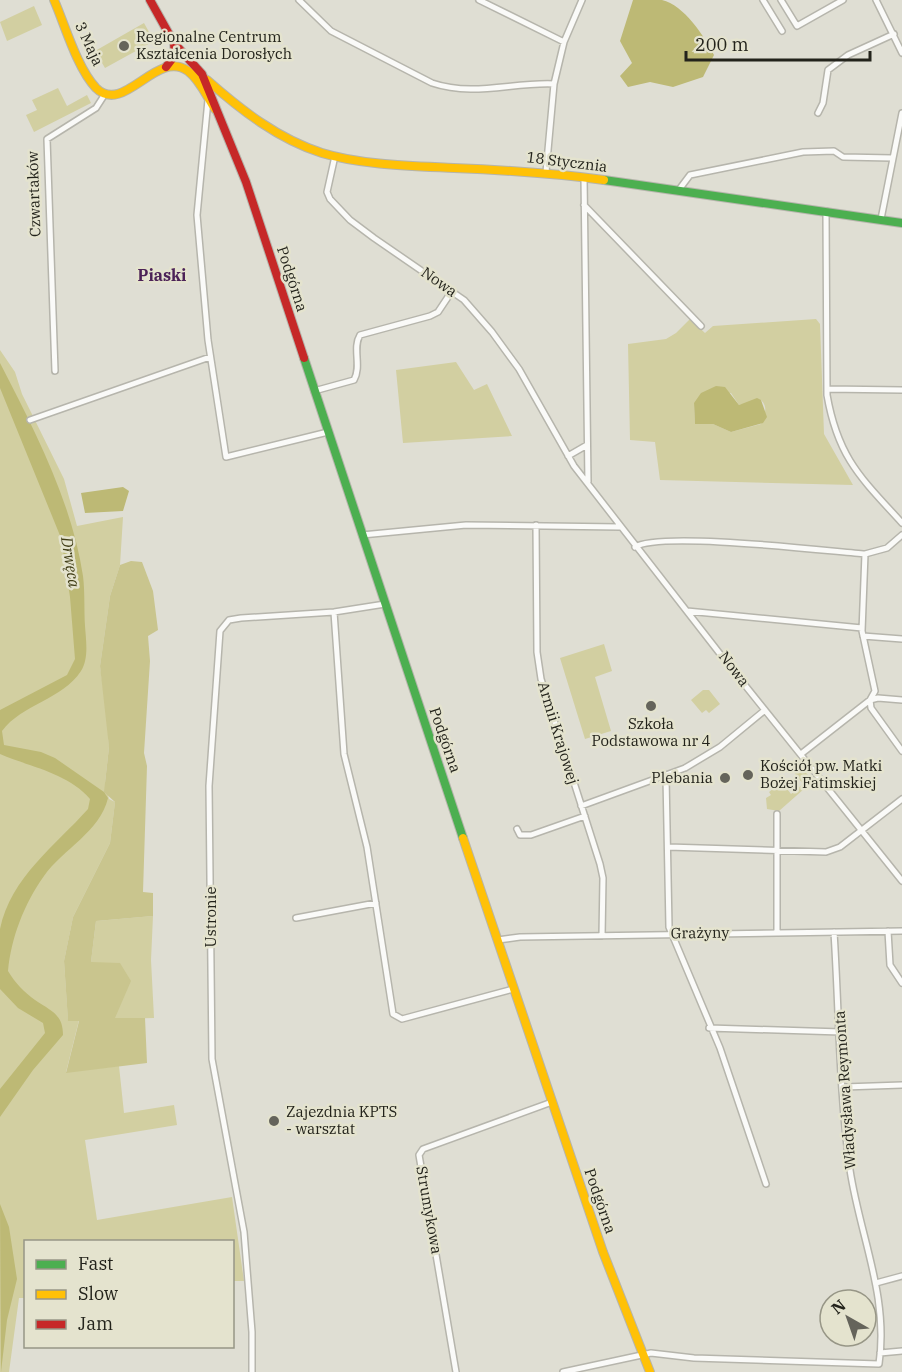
<svg xmlns="http://www.w3.org/2000/svg" width="902" height="1372" font-family="'IBM Plex Serif',serif">
<rect width="100%" height="100%" fill="#dfded3"/>
<path fill="#d2cfa1" fill-rule="evenodd" d="M34 6 42 25 7 41 0 22Z
M144 23 154 41 105 68 95 51Z
M58 88 67 106 87 95 91 103 34 132 26 115 37 110 32 100Z
M690 319 705 333 713 326 816 319 820 324 824 434 853 485 660 480 655 442 630 440 628 344 666 339 676 333ZM731 393 739 405 761 400C769 408 764 415 761 424L731 432 713 424H695L694 403Z
M0 350 15 372 22 394 64 479 77 526 123 517 120 565 110 596 100 666 107 714 109 747 105 783 109 799 115 802 110 843 73 917 64 961 68 1020H79L66 1072 119 1066 124 1113 174 1105 177 1125 85 1140 97 1220 232 1197 244 1281H233L232 1242H26L25 1298H19L9 1372H0Z
M456 362 474 390 487 384 512 436 403 443 396 370Z
M604 644 612 671 595 677 611 731 585 739 560 658Z
M703 690H709L720 704 709 713 706 710 702 713 691 700Z
M797 761 813 781 779 811 767 809 766 798 771 795 769 792 782 782 791 794 803 784 789 766Z
M153 916 151 960 154 1018 115 1019 91 962 96 921Z"/>
<path fill="#c9c58e" d="M131 561 142 562 153 591 158 630 148 636 150 661 144 753 147 766 143 892 153 893V916L96 921 91 962 120 963 131 981 115 1018H145L147 1063 66 1073 79 1021H68L64 961 73 917 110 843 115 802 104 792 109 747 100 666 110 596 120 565Z"/>
<path fill="#bdb975" d="M633 0C642 0 652 0 662 0 684 5 704 36 714 55L703 77 673 87 650 82 628 87 620 76 632 63 620 41Z
M0 363C34 429 72 502 83 576 85 592 84 610 85 626 86 641 89 658 81 671 62 700 22 704 2 731L4 745 41 752 55 758 104 792 108 798C100 832 63 849 44 876 24 904 11 938 8 971 15 983 24 992 35 1000 51 1011 63 1014 63 1035L33 1070 0 1117V1089L45 1033 43 1023 18 1008 0 989C0 971 0 948 0 929 11 877 55 846 88 809L90 799C68 773 30 767 0 754V710L67 675 75 659 70 597 61 538 0 388Z
M716 386 725 387 739 405 757 398 761 400 767 417 763 423 731 432 713 424H695L694 403 701 393Z
M123 487 129 491 123 511 85 513 81 493Z
M0 1204 9 1227 17 1279 7 1320 1 1372Z"/>
<g fill="none" stroke-linecap="round" stroke-linejoin="round">
<g stroke="#b6b5ac" stroke-width="8">
<path id="street" d="M299 0 331 31 432 83C474 97 512 82 554 84
M479 0 564 42
M763 0 782 31
M781 0 797 26 843 0
M876 0 902 53
M208 100 197 215 208 340 226 457 328 432
M818 113 823 103 828 70 848 55 894 34
M335 156 327 192 330 199 350 220 374 238 464 300 492 332 519 369 574 466 724 659 902 881
M546 172 554 84 564 42 582 0
M584 177 588 482
M678 191 690 175 803 152 834 151 843 157 892 158
M584 205 701 326
M826 211 827 395C838 458 861 478 902 523
M881 219 902 113
M55 371 47 139 96 108 105 94
M827 389 902 390
M314 391 354 380C362 366 352 348 360 335L430 316 438 312 452 291
M30 420 210 357
M568 456 587 445
M536 525 537 652 541 679 600 864 603 878 602 936
M362 535 466 525 620 527
M635 547C659 531 827 551 865 554L887 548 902 535
M865 554 862 631 875 691 870 700 871 708 902 751
M687 611 862 628
M334 612 344 754 367 847 393 1014 402 1019 513 989
M863 636 902 639
M801 754 870 700 878 698 902 700
M666 777 669 927 720 1048 766 1184
M581 806 685 768 720 747 765 710
M777 814V932
M517 829 520 835H531L585 816
M668 847 826 852 840 847 902 799
M296 918 376 903
M888 931 890 965 902 983
M498 940 520 937 902 931
M709 1028 841 1032
M844 1087 902 1085
M876 1283 902 1276
M880 1353 902 1351
M252 1372V1332L244 1232 212 1059 209 786 220 631 229 620 241 618 334 612 385 604
M456 1372 419 1155 423 1149 552 1102
M563 1372 651 1353 694 1358 879 1364C889 1297 860 1236 850 1170 839 1093 839 1010 834 932"/>
</g>
<g stroke="#b6b5ac" stroke-width="10">
<path id="fast" d="M604 180 902 223
M304 358 463 838"/>
</g>
<g stroke="#b6b5ac" stroke-width="10">
<path id="slow" d="M54 0C65 25 77 68 96 88 124 116 157 48 188 71 200 80 207 97 215 109
M207 80C241 110 278 139 322 153 361 165 413 166 454 168 504 170 554 173 604 180
M463 838 603 1252 650 1372"/>
</g>
<g stroke="#b6b5ac" stroke-width="10">
<path id="jam" d="M150 0 174 43 202 74 246 182 304 358
M166 67 175 55 174 44"/>
</g>
<use href="#street" stroke="#fafaf8" stroke-width="5"/>
<use href="#fast" stroke="#4caf50" stroke-width="8"/>
<use href="#slow" stroke="#ffc107" stroke-width="8"/>
<use href="#jam" stroke="#c62828" stroke-width="8"/>
</g>
<g fill="#65645b" stroke="#e4e3ce" stroke-width="2">
<circle cx="124" cy="46" r="6"/>
<circle cx="651" cy="706" r="6"/>
<circle cx="748" cy="775" r="6"/>
<circle cx="725" cy="778" r="6"/>
<circle cx="274" cy="1121" r="6"/>
</g>
<g text-anchor="middle" stroke-width="5" stroke-linejoin="round" paint-order="stroke">
<g font-size="15" fill="#23231b" stroke="#e4e3ce" text-anchor="start">
<text x="136" y="42">Regionalne Centrum<tspan x="136" dy="17">Kształcenia Dorosłych</tspan></text>
<text x="651" y="729" text-anchor="middle">Szkoła<tspan x="651" dy="17">Podstawowa nr 4</tspan></text>
<text x="760" y="771">Kościół pw. Matki<tspan x="760" dy="17">Bożej Fatimskiej</tspan></text>
<text x="713" y="783" text-anchor="end">Plebania</text>
<text x="286" y="1117">Zajezdnia KPTS<tspan x="286" dy="17">- warsztat</tspan></text>
</g>
<g font-size="15" fill="#23231b" stroke="#e4e3ce">
<text transform="translate(89 44) rotate(65)" y="5">3 Maja</text>
<text transform="translate(567 162) rotate(7)" y="5">18 Stycznia</text>
<text transform="translate(34 194) rotate(-92)" y="5">Czwartaków</text>
<text transform="translate(292 279) rotate(72)" y="5">Podgórna</text>
<text transform="translate(439 282) rotate(35)" y="5">Nowa</text>
<text transform="translate(734 669) rotate(53)" y="5">Nowa</text>
<text transform="translate(558 733) rotate(73)" y="5">Armii Krajowej</text>
<text transform="translate(445 740) rotate(71)" y="5">Podgórna</text>
<text transform="translate(211 917) rotate(-90)" y="5">Ustronie</text>
<text transform="translate(700 933) rotate(-1)" y="5">Grażyny</text>
<text transform="translate(845 1090) rotate(-94)" y="5">Władysława Reymonta</text>
<text transform="translate(600 1201) rotate(71)" y="5">Podgórna</text>
<text transform="translate(429 1210) rotate(80)" y="5">Strumykowa</text>
</g>
<g font-size="16" font-weight="bold" fill="#4c2257" stroke="#e4e3ce">
<text x="162" y="281">Piaski</text>
</g>
<g font-size="16" font-style="italic" fill="#413e17" stroke="#e4e3ce">
<text transform="translate(71 562) rotate(81)" y="6">Drwęca</text>
</g>
</g>
<rect x="24" y="1240" width="210" height="108" fill="#e4e3ce" stroke="#979686" stroke-width="1.5"/>
<rect x="36" y="1260" width="30" height="9" fill="#4caf50" stroke="#979686" stroke-width="1.5"/>
<text x="78" y="1270" font-size="18" fill="#23231b">Fast</text>
<rect x="36" y="1290" width="30" height="9" fill="#ffc107" stroke="#979686" stroke-width="1.5"/>
<text x="78" y="1300" font-size="18" fill="#23231b">Slow</text>
<rect x="36" y="1320" width="30" height="9" fill="#c62828" stroke="#979686" stroke-width="1.5"/>
<text x="78" y="1330" font-size="18" fill="#23231b">Jam</text>
<g transform="translate(848 1318) rotate(320)"><circle r="28" fill="#e4e3ce" stroke="#979686" stroke-width="1.5"/>
<path d="M0-4.5L10 22L0 15L-10 22Z" fill="#65645b"/>
<text y="-9" font-size="16" font-weight="bold" text-anchor="middle" fill="#23231b">N</text>
</g>
<path d="M686 51v9h184v-9" fill="none" stroke="#23231b" stroke-width="3"/>
<text x="695" y="51" font-size="18" fill="#23231b" stroke="#e4e3ce" stroke-width="4.5" paint-order="stroke">200 m</text>
</svg>
